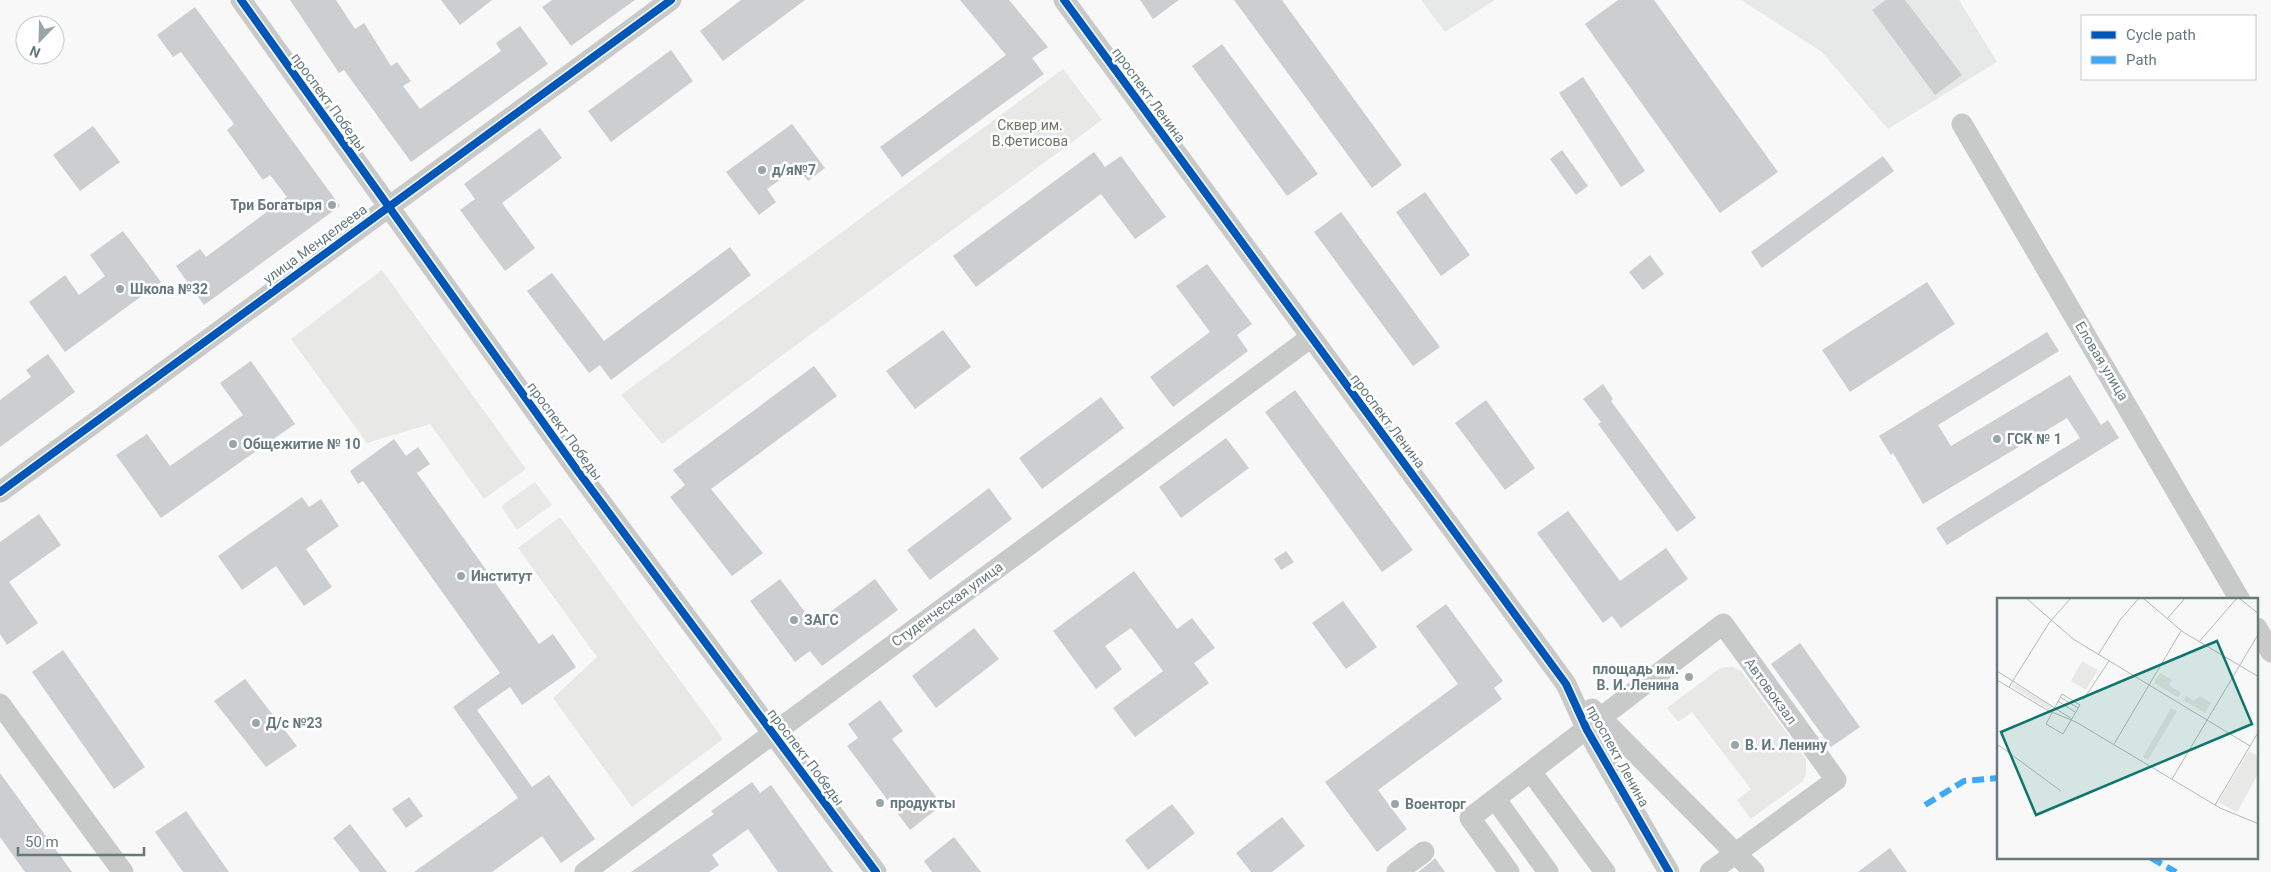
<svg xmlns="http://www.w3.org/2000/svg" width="2271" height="872" font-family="Roboto,sans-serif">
<rect width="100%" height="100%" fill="#f8f8f8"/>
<path fill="#e7e8e8" d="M1421 0H1495L1445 32Z
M1741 0H1959L1997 62 1888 129 1822 52Z"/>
<path fill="#e8e9e6" d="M1063 69 1102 120 662 444 621 395Z
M382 270 526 469 484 499 430 424 367 443 291 339Z
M535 482 552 505 517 530 501 506Z
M560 517 723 739 632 807 553 698 597 657 518 548Z
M1726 667H1734L1741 671 1806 759V773L1803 781 1751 819 1737 800 1751 789 1692 712 1678 722 1667 708 1719 669Z"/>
<path fill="#cccecf" d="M290 0H336L355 29 364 23 391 66 397 62 411 81 403 86 420 109 501 51 496 43 520 26 548 64 411 162 344 70 339 73Z
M441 0H492L460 25Z
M552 0H635L571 46 542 7Z
M741 0H805L723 61 700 31Z
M960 0H1009L1048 47 1032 58 1044 74 902 177 880 147 1006 55Z
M1140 0H1179L1153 19Z
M1234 0H1282L1402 165 1372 188Z
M1618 0H1654L1778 172 1720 213 1585 24Z
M1886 0H1905L1962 75 1935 95 1872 10Z
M195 7 340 206 204 305 176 266 200 249 206 257 287 197 270 175 263 180 227 130 234 124 181 52 173 57 157 35Z
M1222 44 1318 174 1287 196 1192 66Z
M671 50 693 81 611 142 588 111Z
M1583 77 1645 171 1621 187 1559 93Z
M792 124 825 168 808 181 798 167 767 189 776 202 759 215 726 172Z
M93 126 120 162 80 191 53 155Z
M540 128 562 158 502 203 535 248 505 271 460 210 475 199 464 184Z
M1562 150 1588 186 1576 195 1550 159Z
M1094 152 1105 167 1121 156 1166 217 1135 239 1101 194 976 287 953 256Z
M1883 156 1894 171 1762 268 1751 252Z
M1425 192 1470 255 1441 276 1396 212Z
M1341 212 1440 347 1413 366 1314 232Z
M123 231 161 282 65 352 29 302 65 275 79 295 105 276 90 255Z
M730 247 751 275 611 380 600 365 589 373 527 291 552 273 604 341Z
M1650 255 1664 274 1643 290 1629 272Z
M1207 264 1252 324 1237 335 1248 351 1173 407 1150 377 1210 332 1176 286Z
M1927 282 1955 324 1850 392 1822 350Z
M943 330 971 367 915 409 886 371Z
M2047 332 2059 351 1938 425 1951 446 2070 375 2101 425 2108 420 2119 438 1947 545 1936 528 2080 438 2067 418 1923 504 1893 453 1891 455 1879 436Z
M48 354 75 392 0 447V400L31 377 26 370Z
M251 361 295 424 161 518 116 455 147 434 170 466 243 415 220 383Z
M814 366 837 396 711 489 763 553 732 576 670 497 685 485 673 470Z
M1603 384 1613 399 1611 401 1696 518 1677 532 1598 424 1601 422 1583 399Z
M1295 390 1413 550 1382 572 1265 412Z
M1101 397 1124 428 1042 489 1019 458Z
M1486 400 1535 468 1505 490 1455 423Z
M1226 438 1249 468 1181 518 1159 487Z
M394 439 406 456 418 447 430 464 417 473 539 644 553 634 576 667 522 705 510 687 477 710 532 787 549 775 595 839 561 863 542 836 492 872H414L518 798 453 707 500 673 363 481 358 484 350 471Z
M989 488 1012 519 930 580 907 550Z
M302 497 309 507 321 499 339 526 306 549 332 587 304 606 276 566 242 590 218 556Z
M1568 511 1620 581 1666 548 1688 579 1621 628 1612 616 1603 623 1537 533Z
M39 514 61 545 9 582 38 623 7 645 0 634V542Z
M1286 551 1294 562 1281 570 1274 559Z
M1134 571 1177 629 1192 618 1215 648 1194 663 1209 683 1135 737 1113 708 1163 671 1131 628 1105 646 1122 669 1096 689 1053 631Z
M780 579 814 624 875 579 898 610 822 666 810 651 795 662 750 601Z
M1343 601 1377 647 1346 669 1312 623Z
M1446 604 1503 681 1494 688 1502 699 1378 790 1407 829 1377 852 1325 782 1458 684 1416 626Z
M974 628 999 659 936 708 912 676Z
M1800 643 1860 727 1831 747 1771 664Z
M63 650 145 767 114 789 32 672Z
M245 679 297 746 266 767 214 701Z
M880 700 903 731 892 739 942 805 910 830 847 746 858 738 848 724Z
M0 773 72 872H25L0 837Z
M752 782 760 793 771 785 833 872H778L748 829 712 855 719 865 709 872H631L714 814 711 811Z
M409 797 423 816 406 828 392 809Z
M1172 804 1195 833 1148 870 1125 840Z
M186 811 229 872H183L155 832Z
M1282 817 1305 846 1272 872H1251L1236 853Z
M350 824 387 872H360L333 838Z
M954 837 981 872H932L924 861Z
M1890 848 1907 872H1858Z
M1435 858 1445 872H1418L1431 862Z"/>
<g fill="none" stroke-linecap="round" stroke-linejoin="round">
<path stroke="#c8c9c9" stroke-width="21" d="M241 0 577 470 876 872
M1064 0 1566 684 1587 730 1669 872
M1962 124 2240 600
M0 492 671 0
M2257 628 2271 652
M0 704 123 872
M1592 709 1754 872
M1532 773 1605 872
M1496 800 1548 872
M585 872 1310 338
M1397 872 1424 852
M1509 872 1470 818 1723 624 1836 780 1710 872"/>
<path stroke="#3fa9f5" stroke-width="6" stroke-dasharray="12 6" stroke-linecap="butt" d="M1925 805 1964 781 1998 778
M2151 858 2176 872"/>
<g stroke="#fff" stroke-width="11">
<path id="cycleway" d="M241 0 577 470 876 872
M1064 0 1566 684 1587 730 1669 872
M0 492 671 0"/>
</g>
<use href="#cycleway" stroke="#0057b8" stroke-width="8"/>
</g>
<g fill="#99a6a9" stroke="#fff" stroke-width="2">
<circle cx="762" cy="170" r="5"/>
<circle cx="332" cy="205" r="5"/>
<circle cx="120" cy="289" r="5"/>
<circle cx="1997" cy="439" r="5"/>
<circle cx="233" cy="444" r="5"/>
<circle cx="461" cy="576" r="5"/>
<circle cx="794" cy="620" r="5"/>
<circle cx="1689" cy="677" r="5"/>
<circle cx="256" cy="723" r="5"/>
<circle cx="1735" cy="745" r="5"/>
<circle cx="880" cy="803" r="5"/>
<circle cx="1395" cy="804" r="5"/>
</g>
<g text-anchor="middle" stroke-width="5" stroke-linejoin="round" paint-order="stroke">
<g font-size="14" fill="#667a7e" stroke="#fff">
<text transform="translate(1149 95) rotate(54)" y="5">проспект Ленина</text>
<text transform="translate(329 102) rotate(54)" y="5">проспект Победы</text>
<text transform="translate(315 244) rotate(-36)" y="5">улица Менделеева</text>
<text transform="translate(2102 361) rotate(59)" y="5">Еловая улица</text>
<text transform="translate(1388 421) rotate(53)" y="5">проспект Ленина</text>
<text transform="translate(565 431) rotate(54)" y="5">проспект Победы</text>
<text transform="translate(947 604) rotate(-36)" y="5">Студенческая улица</text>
<text transform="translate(1771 691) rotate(54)" y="5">Автовокзал</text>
<text transform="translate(1618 756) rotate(61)" y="5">проспект Ленина</text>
<text transform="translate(806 757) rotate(53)" y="5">проспект Победы</text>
</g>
<g font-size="14" fill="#6d7766" stroke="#fff">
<text x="1030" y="130">Сквер им.<tspan x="1030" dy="16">В.Фетисова</tspan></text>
</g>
<g font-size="14" font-weight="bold" fill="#667a7e" stroke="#fff" text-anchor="start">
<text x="772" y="175">д/я№7</text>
<text x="322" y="210" text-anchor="end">Три Богатыря</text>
<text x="130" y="294">Школа №32</text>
<text x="2007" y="444">ГСК № 1</text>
<text x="243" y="449">Общежитие № 10</text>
<text x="471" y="581">Институт</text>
<text x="804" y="625">ЗАГС</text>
<text x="1679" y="674" text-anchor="end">площадь им.<tspan x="1679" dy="16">В. И. Ленина</tspan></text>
<text x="266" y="728">Д/с №23</text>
<text x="1745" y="750">В. И. Ленину</text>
<text x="890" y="808">продукты</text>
<text x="1405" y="809">Военторг</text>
</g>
</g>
<g transform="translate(1997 598)">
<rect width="261" height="261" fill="#f8f8f8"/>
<path d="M85 63 101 72 89 92 74 83ZM163 75 175 82 172 87 184 95 181 99 157 85ZM16 85 56 108 53 112 14 88ZM189 98 197 103 203 98 214 105 208 115 186 102ZM174 110 180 113 151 162 146 159ZM252 153 261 158V176L240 214 221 204Z" fill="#e8e9e6"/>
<path fill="none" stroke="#b1bbbc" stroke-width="1" d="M29 0 76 41 253 148M146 0 186 34 262 79M242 0 262 16M170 21 188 0M202 44 240 0M101 57 123 22 142 0M0 73 75 121M0 82 50 112 79 124 223 210 262 226M12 89 52 25 74 0M65 96 83 107 66 136 49 126ZM63 99 81 110M86 102 112 63M61 103 78 114M0 146 64 193M117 146 184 33M175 181 262 35M218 207 262 133"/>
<path fill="#0f766e" fill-opacity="0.15" stroke="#0f766e" stroke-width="2.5" d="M220 43 255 126 39 217 4 134Z"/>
<rect width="261" height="261" fill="none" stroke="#667a7e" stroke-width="2.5"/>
</g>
<rect x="2081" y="15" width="175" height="65" fill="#ffffff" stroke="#c2cacb"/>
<rect x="2091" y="31" width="25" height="8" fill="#0057b8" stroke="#c2cacb"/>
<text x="2126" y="40" font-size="15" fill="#667a7e">Cycle path</text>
<rect x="2091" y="56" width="25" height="8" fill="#3fa9f5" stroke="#c2cacb"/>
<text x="2126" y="65" font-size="15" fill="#667a7e">Path</text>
<g transform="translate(40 40) rotate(203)"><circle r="24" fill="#ffffff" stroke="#c2cacb"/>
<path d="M0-4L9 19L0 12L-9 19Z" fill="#99a6a9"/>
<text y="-8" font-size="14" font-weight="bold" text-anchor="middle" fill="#667a7e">N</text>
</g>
<path d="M18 847v8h126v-8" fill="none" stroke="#667a7e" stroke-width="2.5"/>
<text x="25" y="847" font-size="15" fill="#667a7e" stroke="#ffffff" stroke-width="4" paint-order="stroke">50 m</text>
</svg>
